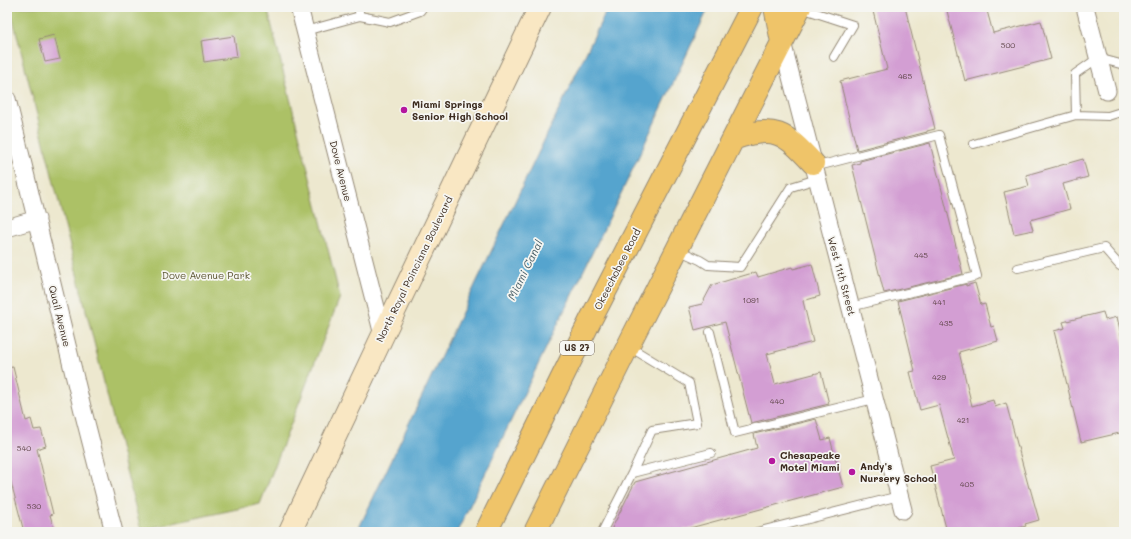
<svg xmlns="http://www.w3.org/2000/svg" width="1131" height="539" font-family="Mali,sans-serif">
<rect width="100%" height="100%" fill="#f6f6f2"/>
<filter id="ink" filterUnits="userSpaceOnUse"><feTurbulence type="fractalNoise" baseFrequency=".025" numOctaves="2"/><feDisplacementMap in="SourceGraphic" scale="8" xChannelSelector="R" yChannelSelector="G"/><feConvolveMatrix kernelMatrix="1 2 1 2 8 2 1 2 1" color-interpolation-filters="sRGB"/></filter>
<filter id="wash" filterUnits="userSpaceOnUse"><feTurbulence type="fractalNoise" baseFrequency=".012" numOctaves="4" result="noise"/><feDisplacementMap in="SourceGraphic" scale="16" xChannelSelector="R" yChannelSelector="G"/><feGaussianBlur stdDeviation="0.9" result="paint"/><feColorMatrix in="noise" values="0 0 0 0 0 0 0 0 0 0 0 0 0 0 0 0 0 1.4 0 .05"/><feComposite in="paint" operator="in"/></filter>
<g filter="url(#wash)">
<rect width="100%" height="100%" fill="#ede8cf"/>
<path fill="#acc166" stroke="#747642" d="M10 7H267L340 297 260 504 141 530Z"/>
<path fill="#54a4ce" stroke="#486776" d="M608 7H709L629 177 457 532H357Z"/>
<g id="blocks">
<path fill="#d39ed3" d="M872 7H905L935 129 927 131V132L857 150 840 81 887 69Z
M946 7H986L993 33 1041 21 1051 59 965 81Z
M54 35 60 59 45 62 39 39Z
M234 36 237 57 204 62 201 41Z
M930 143 963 274 884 293 852 165 860 163V161Z
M1083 159 1088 177 1063 184 1070 209 1030 220 1033 230 1014 234 1004 192 1029 186 1026 175Z
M812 264 820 296 803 301 813 342 767 354 775 384 821 372 829 404 751 423 725 322 695 330 689 307 702 304 712 285 756 272 758 277 792 267 793 269Z
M975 283 981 305 985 304 991 327 994 326 998 341 959 352 972 406 993 400 995 407 1006 403 1029 488H1030L1039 520 1025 524 1026 526 1005 532H947L930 466 954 460 939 405 920 410 910 372 915 371 898 301 966 284V286Z
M1103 312 1105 320 1117 317 1124 347V432L1081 442 1054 331 1065 328 1063 322Z
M13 367 26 421 31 419 34 430 41 429 46 446 37 449 53 514 50 515 55 532H24L7 467V368Z
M816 419 822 440 830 438 843 487 675 532H610L635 482 757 448 754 434Z"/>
</g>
</g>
<g filter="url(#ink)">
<use href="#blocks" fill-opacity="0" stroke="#948976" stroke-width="1"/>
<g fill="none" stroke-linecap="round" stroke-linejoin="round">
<g stroke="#948976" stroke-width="10">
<path id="lane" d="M358 7 360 16
M801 8 853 25 834 57
M305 31 360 16 390 22 420 11 423 7
M1076 115 1075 74 1098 58 1124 65
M974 144 1076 115 1108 116 1124 111
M814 167 939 135 977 276 850 307
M678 250 700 260 708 265 740 267 791 187 817 179
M1018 268 1104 248 1120 266 1124 265
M710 332 735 433 874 399
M628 346 689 383 697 423 652 430 632 473 711 453
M602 532 632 473
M757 532 899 496"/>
</g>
<g stroke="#948976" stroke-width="19">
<path id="street" d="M299 7 383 335
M1085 7 1107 91
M782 42 903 510
M7 99 83 411 114 532
M7 228 37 219"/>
</g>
<g stroke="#948976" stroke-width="24">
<path id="secondary" d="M290 532 383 335 540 7"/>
</g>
<g stroke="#948976" stroke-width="24">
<path id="highway" d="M775 7 782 42
M733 139C775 124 785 133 813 163
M486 532 590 321 752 7
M535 532 628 346 800 7"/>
</g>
<use href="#lane" stroke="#fff" stroke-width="8"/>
<use href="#street" stroke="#fff" stroke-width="17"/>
<use href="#secondary" stroke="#f9e7c3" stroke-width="22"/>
<use href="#highway" stroke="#efc469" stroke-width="22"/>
</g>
</g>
<g fill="#b5179e" stroke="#f6f6f2" stroke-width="1.5">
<circle cx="404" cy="110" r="4"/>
<circle cx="772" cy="461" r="4"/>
<circle cx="852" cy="472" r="4"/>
</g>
<g text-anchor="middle" stroke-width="3.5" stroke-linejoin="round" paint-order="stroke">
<g font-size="8" fill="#61474b">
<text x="1008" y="48">500</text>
<text x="905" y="79">465</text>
<text x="921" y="258">445</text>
<text x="751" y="303">1091</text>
<text x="939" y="305">441</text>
<text x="946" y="326">435</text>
<text x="939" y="380">429</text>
<text x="777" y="404">440</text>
<text x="963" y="423">421</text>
<text x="24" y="451">540</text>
<text x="967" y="487">405</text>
<text x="34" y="509">530</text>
</g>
<rect fill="#f6f6f2" stroke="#73675e" stroke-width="1" x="560" y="341" width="34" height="14" rx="3"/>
<g font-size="9" font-weight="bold" fill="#3b2a1e">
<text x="577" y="351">US 27</text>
</g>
<g font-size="10" font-weight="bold" fill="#3b2a1e" stroke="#f6f6f2" text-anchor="start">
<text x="412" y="108">Miami Springs<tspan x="412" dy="12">Senior High School</tspan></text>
<text x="780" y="459">Chesapeake<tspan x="780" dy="12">Motel Miami</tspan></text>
<text x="860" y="470">Andy's<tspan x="860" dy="12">Nursery School</tspan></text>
</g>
<g font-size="10" fill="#3b2a1e" stroke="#f6f6f2">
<text transform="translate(341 171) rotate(76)" y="4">Dove Avenue</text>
<text transform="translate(414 269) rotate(-64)" y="4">North Royal Poinciana Boulevard</text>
<text transform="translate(617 269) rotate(-63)" y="4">Okeechobee Road</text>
<text transform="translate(842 276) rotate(75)" y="4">West 11th Street</text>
<text transform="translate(60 316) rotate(76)" y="4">Quail Avenue</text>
</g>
<g font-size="10" fill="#5d5734" stroke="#f6f6f2">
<text x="206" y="279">Dove Avenue Park</text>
</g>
<g font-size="11" font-style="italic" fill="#455b64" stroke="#f6f6f2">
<text transform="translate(525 270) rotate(-64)" y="4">Miami Canal</text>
</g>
</g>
<rect width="1131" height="539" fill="none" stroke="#f6f6f2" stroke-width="24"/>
</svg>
